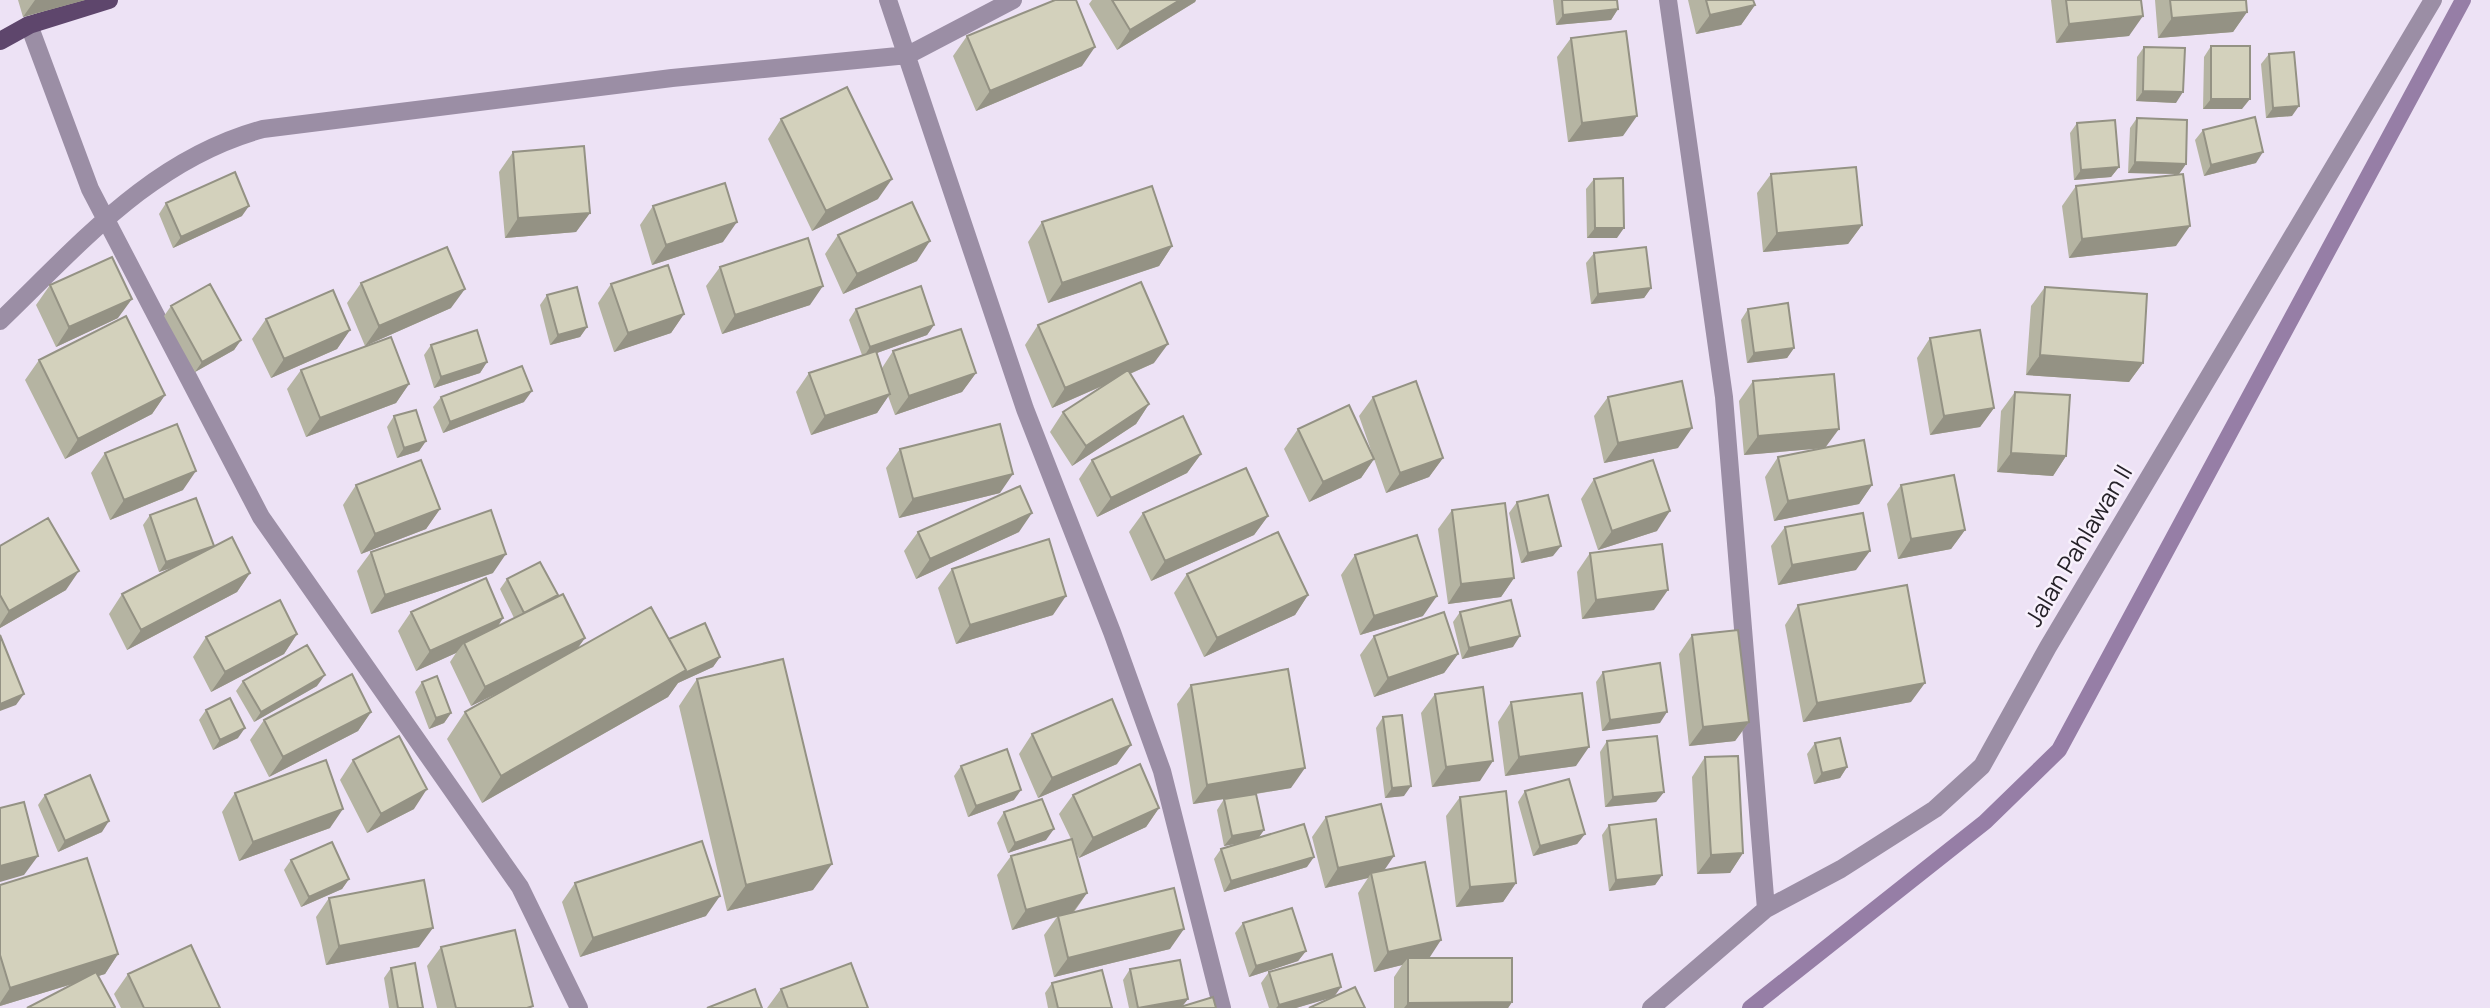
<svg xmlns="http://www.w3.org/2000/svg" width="2490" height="1008" font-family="Manrope,sans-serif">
<rect width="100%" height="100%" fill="#ede2f5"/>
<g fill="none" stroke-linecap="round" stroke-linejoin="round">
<path stroke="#967ea6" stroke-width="16" d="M1750 1008 1985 822 2059 750 2463 0"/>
<path stroke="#9b8ea5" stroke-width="18" d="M888 0 1025 409 1112 632 1162 771 1222 1008
M1668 0 1724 397 1766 909
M29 25 90 189 261 517 520 887 579 1008
M0 321C80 244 152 159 263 129L672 78 908 55 1013 0
M1651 1008 1766 909 1841 869 1935 809 1982 766 2048 647 2433 0"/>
<path stroke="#5e466c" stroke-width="18" d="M0 41 29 25 109 0"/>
</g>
<path fill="#b5b4a2" d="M18 0H85L23 17Z
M1092 0H1196L1195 2 1117 50 1089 4Z
M1553 0H1617L1618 9 1611 20 1556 25Z
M1688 0H1753L1755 5 1741 25 1696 34Z
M2051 0H2141L2129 36 2056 43Z
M2155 0H2246L2247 12 2233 32 2158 38Z
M967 36 1082 66 976 111 953 56Z
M1571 38 1623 136 1568 142 1557 57Z
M2211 46 2242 109H2203L2204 57Z
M2144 47 2176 103 2136 101 2137 57Z
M2269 54 2292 116 2266 118 2261 64Z
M2137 118 2186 164 2179 174 2128 173 2130 128Z
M781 119 878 199 812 231 768 139Z
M2077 123 2119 167 2111 177 2074 180 2070 133Z
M2203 130 2256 163 2204 176 2195 140Z
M513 152 590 213 576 232 505 238 499 172Z
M1771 174 1862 225 1848 244 1763 252 1757 193Z
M1594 179 1617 238H1587L1586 189Z
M2076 186 2176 246 2069 258 2062 206Z
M166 203 242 216 173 248 159 214Z
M653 206 723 242 652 265 640 225Z
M1042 222 1172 246 1159 266 1048 303 1028 242Z
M838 235 917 261 843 294 825 254Z
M1594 253 1651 288 1644 298 1591 304 1586 263Z
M720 267 810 305 722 334 706 286Z
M361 283 451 308 365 346 347 303Z
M611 284 684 314 671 333 614 352 598 303Z
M50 285 118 318 56 347 36 305Z
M2045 287 2143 363 2129 382 2026 375 2031 306Z
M547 295 587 327 580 337 550 345 540 305Z
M171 306 241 340 234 350 195 372 164 316Z
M856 309 934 325 927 335 877 353 882 368 893 351 976 373 962 392 895 415 888 396 877 413 811 435 796 392 809 373 862 355 849 320Z
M1748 309 1794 348 1787 358 1747 363 1741 320Z
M266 319 350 330 337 349 271 378 252 339Z
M1038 325 1154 363 1130 374 1149 404 1136 424 1072 466 1050 432 1063 412 1107 384 1052 408 1025 345Z
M1930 338 1994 408 1980 427 1930 435 1917 358Z
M431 345 487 362 480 373 434 388 424 355Z
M39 360 165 395 152 414 65 459 25 380Z
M301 370 409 384 396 403 306 437 287 389Z
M1753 381 1826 448 1872 485 1859 504 1774 521 1765 477 1778 457 1824 448 1744 455 1739 401Z
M2015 392 2066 456 2053 476 1997 472 2001 411Z
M441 397 524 402 443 433 433 407Z
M1373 397 1443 458 1429 477 1386 493 1374 459 1361 478 1309 502 1284 449 1298 429 1373 456 1359 416Z
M1608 397 1678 448 1604 463 1594 416Z
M394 416 426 441 419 451 397 458 387 427Z
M900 449 1000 493 899 518 886 468Z
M105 453 183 490 110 520 91 473Z
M1201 454 1187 473 1097 517 1079 479 1092 460Z
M1594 479 1657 531 1598 550 1581 499Z
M356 485 440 509 426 529 361 554 343 505Z
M1901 485 1965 530 1951 549 1898 559 1887 504Z
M1517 502 1553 556 1521 563 1509 513Z
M1452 510 1514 578 1501 597 1448 604 1438 529Z
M1143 513 1268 516 1254 535 1151 581 1129 532Z
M150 515 212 548 250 573 237 592 127 650 109 614 122 594 177 566 159 572 143 525Z
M1785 527 1856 570 1778 585 1771 546Z
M918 532H1019L916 579 904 551Z
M0 546 66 590 0 628Z
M371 552 493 573 371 614 357 571Z
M1590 553 1654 610 1582 619 1577 572Z
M1355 555 1423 616 1360 635 1341 575Z
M952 569 1053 615 956 644 938 588Z
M1187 574 1308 595 1295 615 1204 657 1174 593Z
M507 579 558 595 557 597 585 638 577 649 669 639 720 657 713 667 678 683 668 697 482 803 447 739 465 712 506 689 471 706 450 662 456 653 416 671 398 631 411 612 503 618 498 626 514 618 500 589Z
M1798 605 1911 702 1803 722 1785 625Z
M1460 612 1513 647 1462 659 1453 622Z
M297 634 284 654 211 692 193 657 206 637Z
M1692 635 1749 722 1735 741 1689 746 1679 654Z
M1374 636 1458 654 1444 673 1374 697 1360 655Z
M1603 672 1660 723 1602 731 1596 682Z
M697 679 813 890 727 911 679 706Z
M243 681 317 686 254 722 236 691Z
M422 682 451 713 444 723 429 729 415 692Z
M1191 685 1291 788 1256 794 1264 830 1258 838 1307 867 1224 892 1214 859 1221 849 1239 843 1224 846 1217 810 1224 799 1250 795 1193 804 1177 704Z
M1435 694 1480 781 1432 787 1421 713Z
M1511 702 1576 766 1505 776 1498 722Z
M206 710 238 738 213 750 199 720Z
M371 712 358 731 269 777 250 740 264 720Z
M1383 717 1404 796 1385 798 1376 728Z
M1032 734 1117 764 1038 798 1019 754Z
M1607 741 1664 792 1656 802 1605 807 1600 752Z
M1815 743 1847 767 1840 778 1814 784 1807 754Z
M1705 757 1743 853 1730 873 1697 874 1692 777Z
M353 760 414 809 367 833 340 780Z
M961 766 1014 800 968 817 954 776Z
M1525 791 1585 834 1577 844 1533 856 1518 802Z
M235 793 330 828 239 861 222 812Z
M45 795 102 832 58 852 38 805Z
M1073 795 1159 808 1146 827 1079 858 1074 848 1087 893 1074 912 1170 949 1054 977 1044 935 1057 917 1012 930 997 875 1011 856 1071 839 1059 814Z
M1460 797 1516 883 1503 902 1456 907 1446 816Z
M1004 812 1046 840 1008 853 997 823Z
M1326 817 1384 871 1429 958 1512 1002 1508 1008H1394V977L1402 965 1374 972 1358 893 1368 878 1325 888 1312 837Z
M1609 825 1662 875 1655 885 1609 891 1602 835Z
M291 860 349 879 342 889 301 907 284 870Z
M575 883 706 916 580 957 562 902Z
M0 885 118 954 105 974 0 1006Z
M329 898 419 947 326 965 316 917Z
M1243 923 1306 951 1298 961 1249 977 1235 933Z
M441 947 532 1008H437L427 966Z
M391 968 423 1008H389L384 978Z
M1130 969 1188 999 1182 1006 1216 1008H1129L1123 980Z
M1269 972 1332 997 1296 1008H1269L1261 983Z
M128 974 220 1008H121L114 994Z
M1052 983 1112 1008H1048L1045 993Z
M781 989 868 1008H767Z"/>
<path fill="#949284" d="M35 0H85L23 17Z
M1180 0H1196L1195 2 1117 50 1130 30Z
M1755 5 1741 25 1696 34 1710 15Z
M1618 9 1611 20 1556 25 1563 15Z
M2247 12 2233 32 2158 38 2172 18Z
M2143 16 2129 36 2056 43 2069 24Z
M1095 47 1082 66 976 111 990 91Z
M2143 91 2183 92 2176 103 2136 101Z
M2211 99H2250L2242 109H2203Z
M2299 106 2292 116 2266 118 2273 108Z
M1637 116 1623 136 1568 142 1582 123Z
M2263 152 2256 163 2204 176 2211 165Z
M2135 162 2186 164 2179 174 2128 173Z
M2119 167 2111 177 2074 180 2081 170Z
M892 179 878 199 812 231 826 211Z
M249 206 242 216 173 248 181 237Z
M590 213 576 232 505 238 518 218Z
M737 222 723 242 652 265 666 245Z
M1862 225 1848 244 1763 252 1777 233Z
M2190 226 2176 246 2069 258 2082 239Z
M1595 228H1624L1617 238H1587Z
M930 241 917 261 843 294 857 274Z
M1172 246 1159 266 1048 303 1062 283Z
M823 286 810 305 722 334 735 315Z
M1651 288 1644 298 1591 304 1598 294Z
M465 289 451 308 365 346 379 326Z
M132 299 118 318 56 347 69 327Z
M684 314 671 333 614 352 628 333Z
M934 325 927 335 863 358 870 347Z
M587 327 580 337 550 345 558 335Z
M350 330 337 349 271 378 284 359Z
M241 340 234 350 195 372 202 362Z
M1168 344 1154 363 1052 408 1065 388Z
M1794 348 1787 358 1747 363 1754 353Z
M2040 355 2143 363 2129 382 2026 375Z
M487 362 480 373 434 388 441 377Z
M976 373 962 392 895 415 909 396Z
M409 384 396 403 306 437 320 418Z
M532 391 524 402 443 433 450 422Z
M890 394 877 413 811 435 825 416Z
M165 395 152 414 65 459 78 439Z
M1149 404 1136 424 1072 466 1086 446Z
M1994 408 1980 427 1930 435 1944 416Z
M1692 428 1678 448 1604 463 1618 443Z
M1839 429 1825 448 1744 455 1758 436Z
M426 441 419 451 397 458 404 448Z
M2011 453 2066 456 2053 476 1997 472Z
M1201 454 1187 473 1097 517 1111 498Z
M1443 458 1429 477 1386 493 1400 473Z
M1374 459 1361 478 1309 502 1323 482Z
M196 471 183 490 110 520 124 500Z
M1013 474 1000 493 899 518 913 499Z
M1872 485 1859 504 1774 521 1788 501Z
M440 509 426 529 361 554 375 534Z
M1670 511 1657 531 1598 550 1612 531Z
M1032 513 1019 532 916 579 930 559Z
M1268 516 1254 535 1151 581 1165 561Z
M1965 530 1951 549 1898 559 1911 539Z
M214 546 206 556 159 572 166 562Z
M1561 546 1553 556 1521 563 1528 553Z
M1870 551 1856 570 1778 585 1792 565Z
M506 554 493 573 371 614 385 595Z
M79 571 66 590 0 628V625L9 611Z
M250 573 237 592 127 650 141 630Z
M1514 578 1501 597 1448 604 1461 584Z
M1668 590 1654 610 1582 619 1596 600Z
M1308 595 1295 615 1204 657 1217 638Z
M1066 596 1053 615 956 644 970 625Z
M1437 596 1423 616 1360 635 1374 616Z
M503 618 490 638 464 643 456 653 416 671 430 651Z
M297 634 284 654 211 692 225 672Z
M1520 636 1513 647 1462 659 1469 648Z
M585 638 571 657 471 706 485 687Z
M1458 654 1444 673 1374 697 1388 678Z
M720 657 713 667 678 683 668 697 482 803 501 776 686 670Z
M325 675 317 686 254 722 261 712Z
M1925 683 1911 702 1803 722 1817 703Z
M24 694 16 705 0 711V704Z
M371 712 358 731 269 777 283 757Z
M1667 712 1660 723 1602 731 1610 720Z
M451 713 444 723 429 729 436 718Z
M1749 722 1735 741 1689 746 1703 727Z
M245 728 238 738 213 750 220 740Z
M1131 745 1117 764 1038 798 1052 778Z
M1589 747 1576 766 1505 776 1519 757Z
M1493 761 1480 781 1432 787 1446 767Z
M1847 767 1840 778 1814 784 1822 773Z
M1305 768 1291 788 1193 804 1207 785Z
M1411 786 1404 796 1385 798 1392 788Z
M427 789 414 809 367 833 381 814Z
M1021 790 1014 800 968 817 976 806Z
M1664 792 1656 802 1605 807 1613 797Z
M1159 808 1146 827 1079 858 1093 838Z
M343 809 330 828 239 861 253 842Z
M109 821 102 832 58 852 65 841Z
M1054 829 1046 840 1008 853 1015 843Z
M1264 830 1257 840 1224 846 1232 836Z
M1585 834 1577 844 1533 856 1540 846Z
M1743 853 1730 873 1697 874 1711 855Z
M38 856 24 875 0 882V866Z
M1394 856 1381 875 1371 873 1368 878 1325 888 1338 868Z
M1314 857 1307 867 1224 892 1231 881Z
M832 864 813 890 727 911 746 885Z
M1662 875 1655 885 1609 891 1616 880Z
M349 879 342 889 301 907 309 897Z
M1516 883 1503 902 1456 907 1470 887Z
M1087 893 1073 912 1012 930 1026 910Z
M720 896 706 916 580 957 593 938Z
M433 928 419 947 326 965 339 946Z
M1184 929 1170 949 1054 977 1068 958Z
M1441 940 1428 960 1408 958 1402 965 1374 972 1388 952Z
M1306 951 1298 961 1249 977 1256 966Z
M118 954 105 974 0 1006V1003L10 988Z
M1341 987 1334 997 1296 1008H1276L1279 1005Z
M1188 999 1181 1008H1140Z
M1512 1002 1508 1008H1404L1408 1003Z"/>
<path fill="#d3d1bc" stroke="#949284" stroke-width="2" d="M1055 0H1076L1095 47 990 91 967 36Z
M1112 0H1180L1130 30Z
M1562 0H1617L1618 9 1563 15Z
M1706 0H1753L1755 5 1710 15Z
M2066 0H2141L2143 16 2069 24Z
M2170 0H2246L2247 12 2172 18Z
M1626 31 1637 116 1582 123 1571 38Z
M2211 46H2250V99H2211Z
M2144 47 2185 48 2183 92 2143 91Z
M2294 52 2299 106 2273 108 2269 54Z
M847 87 892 179 826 211 781 119Z
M2255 117 2263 152 2211 165 2203 130Z
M2137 118 2187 120 2186 164 2135 162Z
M2115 120 2119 167 2081 170 2077 123Z
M584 146 590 213 518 218 513 152Z
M1856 167 1862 225 1777 233 1771 174Z
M235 172 249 206 181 237 166 203Z
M2183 174 2190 226 2082 239 2076 186Z
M1623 178 1624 228H1595L1594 179Z
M725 183 737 222 666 245 653 206Z
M1152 186 1172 246 1062 283 1042 222Z
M912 202 930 241 857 274 838 235Z
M808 238 823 286 735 315 720 267Z
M447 247 465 289 379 326 361 283Z
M1646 247 1651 288 1598 294 1594 253Z
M112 257 132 299 69 327 50 285Z
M668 265 684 314 628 333 611 284Z
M1141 282 1168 344 1065 388 1038 325Z
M210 284 241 340 202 362 171 306Z
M921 286 934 325 870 347 856 309Z
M577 287 587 327 558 335 547 295Z
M2045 287 2147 294 2143 363 2040 355Z
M333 290 350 330 284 359 266 319Z
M1788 303 1794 348 1754 353 1748 309Z
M126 316 165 395 78 439 39 360Z
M961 329 976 373 909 396 893 351Z
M477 330 487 362 441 377 431 345Z
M1980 330 1994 408 1944 416 1930 338Z
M391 337 409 384 320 418 301 370Z
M876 351 890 394 825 416 809 373Z
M522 366 532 391 450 422 441 397Z
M1128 370 1149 404 1086 446 1063 412Z
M1834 374 1839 429 1758 436 1753 381Z
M1416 381 1443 458 1400 473 1373 397Z
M1682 381 1692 428 1618 443 1608 397Z
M2015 392 2070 395 2066 456 2011 453Z
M1349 405 1374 459 1323 482 1298 429Z
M416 410 426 441 404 448 394 416Z
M1183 416 1201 454 1111 498 1092 460Z
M177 424 196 471 124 500 105 453Z
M1000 424 1013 474 913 499 900 449Z
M1864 440 1872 485 1788 501 1778 457Z
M421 460 440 509 375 534 356 485Z
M1653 460 1670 511 1612 531 1594 479Z
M1246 468 1268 516 1165 561 1143 513Z
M1954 475 1965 530 1911 539 1901 485Z
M1020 486 1032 513 930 559 918 532Z
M1548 495 1561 546 1528 553 1517 502Z
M196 498 214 546 166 562 150 515Z
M1505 503 1514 578 1461 584 1452 510Z
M491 510 506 554 385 595 371 552Z
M1863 513 1870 551 1792 565 1785 527Z
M48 518 79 571 9 611 0 595V546Z
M1278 532 1308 595 1217 638 1187 574Z
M1417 535 1437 596 1374 616 1355 555Z
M232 537 250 573 141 630 122 594Z
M1049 539 1066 596 970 625 952 569Z
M1662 544 1668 590 1596 600 1590 553Z
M540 562 558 595 524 613 507 579Z
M486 578 503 618 430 651 411 612Z
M1907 585 1925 683 1817 703 1798 605Z
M563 594 585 638 485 687 464 643Z
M280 600 297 634 225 672 206 637Z
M1511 600 1520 636 1469 648 1460 612Z
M651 607 686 670 501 776 465 712Z
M1444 612 1458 654 1388 678 1374 636Z
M705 623 720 657 685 673 686 670 669 639Z
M1738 630 1749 722 1703 727 1692 635Z
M0 635 24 694 0 704Z
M307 645 325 675 261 712 243 681Z
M783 659 832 864 746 885 697 679Z
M1660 663 1667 712 1610 720 1603 672Z
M1288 669 1305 768 1207 785 1191 685Z
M352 674 371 712 283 757 264 720Z
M437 676 451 713 436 718 422 682Z
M1483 687 1493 761 1446 767 1435 694Z
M1582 693 1589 747 1519 757 1511 702Z
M230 698 245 728 220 740 206 710Z
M1112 699 1131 745 1052 778 1032 734Z
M1402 715 1411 786 1392 788 1383 717Z
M399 736 427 789 381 814 353 760Z
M1657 736 1664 792 1613 797 1607 741Z
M1840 738 1847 767 1822 773 1815 743Z
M1007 749 1021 790 976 806 961 766Z
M1738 756 1743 853 1711 855 1705 757Z
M326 760 343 809 253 842 235 793Z
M1140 764 1159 808 1093 838 1073 795Z
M90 775 109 821 65 841 45 795Z
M1569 779 1585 834 1540 846 1525 791Z
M1506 791 1516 883 1470 887 1460 797Z
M1256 794 1264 830 1232 836 1224 799Z
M1042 799 1054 829 1015 843 1004 812Z
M24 802 38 856 0 866V808Z
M1381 804 1394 856 1338 868 1326 817Z
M1656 819 1662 875 1616 880 1609 825Z
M1304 824 1314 857 1231 881 1221 849Z
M1072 839 1087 893 1026 910 1011 856Z
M702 841 720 896 593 938 575 883Z
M332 842 349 879 309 897 291 860Z
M87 858 118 954 10 988 0 955V885Z
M1425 862 1441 940 1388 952 1371 873Z
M424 880 433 928 339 946 329 898Z
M1174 888 1184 929 1068 958 1058 916Z
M1292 908 1306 951 1256 966 1243 923Z
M515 930 533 1006 527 1008H456L441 947Z
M191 945 220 1008H144L128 974Z
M1332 954 1341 987 1279 1005 1269 972Z
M1408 958H1512V1002L1408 1003Z
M1180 960 1188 999 1138 1008 1130 969Z
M415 963 423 1008H398L391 968Z
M851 963 868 1008H788L781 989Z
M1102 970 1112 1008H1058L1052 983Z
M96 972 115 1007 114 1008H27Z
M1355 987 1365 1008H1309Z
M755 989 762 1008H707Z
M1213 997 1216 1008H1177Z"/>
<g text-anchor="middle" stroke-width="5" stroke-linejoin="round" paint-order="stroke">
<g font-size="24" fill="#262229" stroke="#f8f1fc">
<text transform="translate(2079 546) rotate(-59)" y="8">Jalan Pahlawan II</text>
</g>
</g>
</svg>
